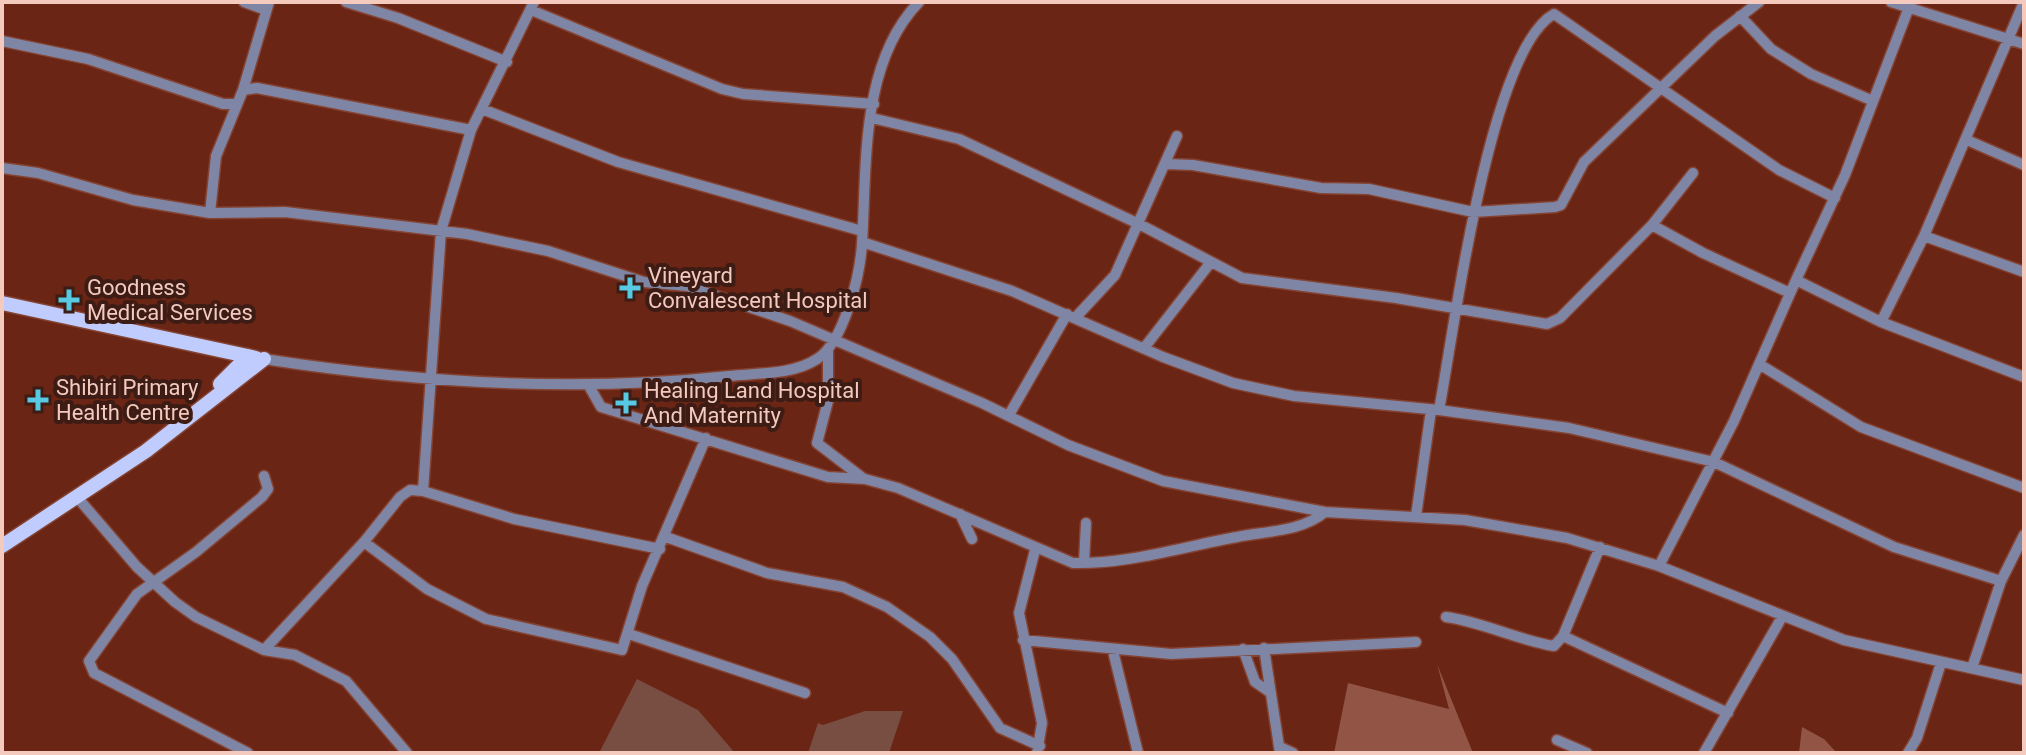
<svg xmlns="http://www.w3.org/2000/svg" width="2026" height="755" font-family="Roboto,sans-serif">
<rect width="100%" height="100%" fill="#6b2514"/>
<path fill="#784d42" d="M637 679 698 710 735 753H599Z
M865 711H903L889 753H808L818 723 823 725Z"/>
<path fill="#925445" d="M1437 664 1473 753H1334L1348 683 1449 709Z
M1802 727 1824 739 1837 753H1799Z"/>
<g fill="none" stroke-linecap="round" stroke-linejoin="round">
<g stroke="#844333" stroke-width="13">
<path id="minor" d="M244 2 266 10
M346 2 398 18 507 62
M1891 2 2024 44
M531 10 722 89 743 94 874 104
M1740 16 1771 49 1811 74 1873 101
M2 41 88 59 223 104H235
M243 90 257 88 471 130
M482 109 618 162 862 231
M872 118 959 139 1141 225 1242 278 1396 298 1547 324 1560 318 1652 225 1693 173
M1967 140 2024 165
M1167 164 1193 165 1321 188 1369 189 1473 212 1555 207 1561 205 1584 162 1715 36 1759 2
M2 168 38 173 133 200 210 213 285 212 467 234 548 251 644 282 687 286 790 321 982 403 1068 445 1163 481 1325 512 1465 520 1567 538 1659 566 1844 640 2024 680
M210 213 216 156 243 90 269 2
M1652 225 1703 253 1790 293
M1924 236 2024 272
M862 242 1012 291 1163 357 1233 383 1294 396 1439 410 1569 428 1714 462 1894 547 2001 581
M1796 280 1845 175 1911 2
M1076 317 1115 275 1177 136
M1881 322 1924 236 2024 2
M1144 348 1211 262
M828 350V401L817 443 864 479
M264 359C418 383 573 393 729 376 756 373 793 375 817 359 844 342 860 275 862 244 867 164 860 63 919 2
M1759 364 1861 427 2024 488
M589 386 601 407 828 477 865 479 898 488 1073 563C1130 564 1181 547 1237 537 1266 531 1301 532 1325 512
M1439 410C1454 332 1489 50 1554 14L1779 170 1835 198
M1009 415 1067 314
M423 491 514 519 660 549
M77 497 137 567 175 602 196 617 264 650 295 655 346 681 407 753
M960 514 972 539
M1416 516 1431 410
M666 537 767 573 843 587 887 607 930 637 952 659 1000 728 1040 746
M364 542 427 589 486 619 622 650 642 586 706 438
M1600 547 1563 636 1728 713
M1035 550 1019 613 1042 723 1037 753
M1084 563 1086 523
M1659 566 1734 421 1796 280 1881 322 2024 377
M1446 617C1483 622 1517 640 1554 646L1563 636
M629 634 805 693
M1023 640 1171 654 1416 642
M1264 648 1280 753
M1243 649 1255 682 1271 693
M264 650 364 542 400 497 410 490 423 491 441 231 471 130 534 2
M1113 651 1138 753
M1972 668 2001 581 2024 535
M1557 740 1587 753
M1280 747 1293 753
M248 753 94 673 89 661 137 594 196 552 262 497 268 489 264 476
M1704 753 1782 617
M1908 753 1917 738 1941 663"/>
</g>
<g stroke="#844333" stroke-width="17">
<path id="major" d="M2 303 256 358
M220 384 248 356
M2 546 146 451 264 359"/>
</g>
<use href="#minor" stroke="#7f86a5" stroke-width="10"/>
<use href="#major" stroke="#c1ccfe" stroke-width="14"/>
</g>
<g fill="#57c9e2" stroke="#3c1c14" stroke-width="3">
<path d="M626 276h8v8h8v8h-8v8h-8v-8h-8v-8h8z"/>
<path d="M65 288h8v8h8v8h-8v8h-8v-8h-8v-8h8z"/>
<path d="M34 388h8v8h8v8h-8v8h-8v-8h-8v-8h8z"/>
<path d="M622 391h8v8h8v8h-8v8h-8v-8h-8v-8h8z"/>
</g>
<g text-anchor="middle" stroke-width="8" stroke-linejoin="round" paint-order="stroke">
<g font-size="22" fill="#f4c9be" stroke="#3c1c14" text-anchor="start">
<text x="648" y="283">Vineyard<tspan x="648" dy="25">Convalescent Hospital</tspan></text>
<text x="87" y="295">Goodness<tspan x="87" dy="25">Medical Services</tspan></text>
<text x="56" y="395">Shibiri Primary<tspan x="56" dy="25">Health Centre</tspan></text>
<text x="644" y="398">Healing Land Hospital<tspan x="644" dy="25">And Maternity</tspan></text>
</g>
</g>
<rect width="2026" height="755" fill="none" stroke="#f4c9be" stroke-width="8"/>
</svg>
